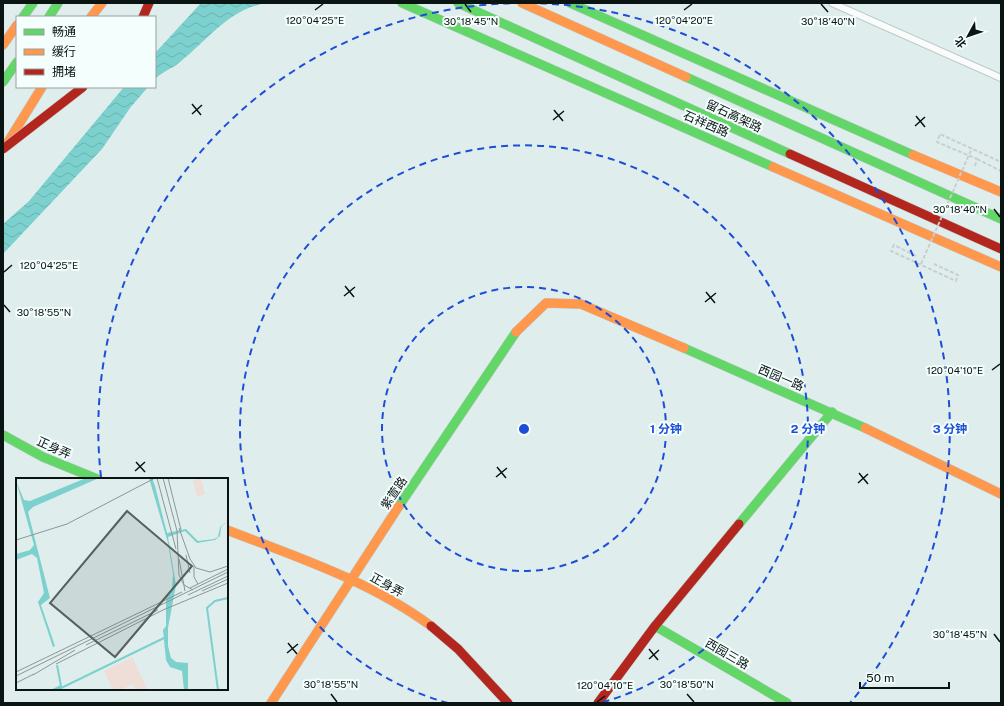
<svg xmlns="http://www.w3.org/2000/svg" width="1004" height="706" font-family="'Public Sans','Noto Sans SC',sans-serif">
<defs>
<pattern id="water-waves" width="16" height="10" patternUnits="userSpaceOnUse"><rect width="16" height="10" fill="#7cd1ce"/><path d="M0 5q4-4 8 0t8 0" fill="none" stroke="#6ab3b0"/></pattern>
</defs>
<rect width="100%" height="100%" fill="#dfeeed"/>
<path fill="url(#water-waves)" d="M201 3H267C230 8 208 40 180 62 172 69 161 72 155 79V53Z
M124 87H148L130 108 102 149 3 254V224L29 201Z"/>
<g fill="none" stroke-linecap="round" stroke-linejoin="round">
<g stroke="#bdc9c9" stroke-width="8">
<path id="lane" d="M832 3 1001 78"/>
</g>
<g stroke="#bdc9c9" stroke-width="10">
<path id="fast" d="M402 3 773 167
M458 3 790 154
M570 3 913 155
M23 17 33 3
M49 17 58 3
M686 77 1001 219
M3 82 17 62
M684 348 865 428
M3 435 43 457 97 479
M399 506 516 332
M739 524 832 412
M655 626 787 703"/>
</g>
<g stroke="#bdc9c9" stroke-width="10">
<path id="slow" d="M522 3 686 77
M91 17 102 3
M3 45 17 25
M8 142 42 87
M913 155 1001 192
M773 167 1001 267
M516 332 546 303 581 304 684 348
M865 428 1001 494
M227 530C297 557 370 581 431 626
M271 703 399 506"/>
</g>
<g stroke="#bdc9c9" stroke-width="10">
<path id="jam" d="M143 17 149 3
M790 154 1001 249
M431 626 458 649 508 703
M598 703 655 626 739 524"/>
</g>
<path stroke="#cacece" stroke-width="2" stroke-dasharray="4 2" stroke-linecap="butt" d="M977 159 1001 171
M975 166 977 159 937 142 940 134 1001 162
M916 256 894 245 891 251 956 281 958 275 934 264"/>
<use href="#lane" stroke="#fafcfc" stroke-width="6"/>
<use href="#fast" stroke="#63d668" stroke-width="9"/>
<use href="#slow" stroke="#ff974d" stroke-width="9"/>
<use href="#jam" stroke="#b3261e" stroke-width="9"/>
<g stroke="#c3cac9" stroke-width="10" stroke-linecap="butt">
<path id="jam-bridge" d="M3 149 83 87"/>
</g>
<path stroke="#cacece" stroke-width="2" stroke-dasharray="4 2" stroke-linecap="butt" d="M921 264 972 148"/>
<use href="#jam-bridge" stroke="#b3261e" stroke-width="9"/>
</g>
<path fill="none" stroke="#0a1413" stroke-width="1.5" d="M465 4 471 12M821 4 828 12M315 10 323 4M684 10 692 4M192 104 201 115M554 110 563 121M192 114 202 105M916 116 925 127M553 120 564 111M915 126 925 117M994 209 1000 217M4 272 12 265M345 286 354 297M706 292 715 303M344 296 355 287M705 302 716 293M4 305 10 312M992 370 1000 364M136 462 145 472M497 467 506 478M135 471 145 462M859 473 868 484M496 477 507 468M858 483 868 474M994 634 1000 642M288 643 297 654M649 649 658 660M287 653 298 644M649 659 659 650M331 694 337 702M687 694 694 702M597 702 605 696"/>
<g fill="none" stroke="#1d4ed8" stroke-width="2" stroke-dasharray="7 5">
<circle cx="524" cy="429" r="142"/>
<path d="M448 703A284 284 0 1 1 600 703"/>
<path d="M101 477A426 426 0 0 1 520 3M528 3A426 426 0 0 1 850 703"/>
</g>
<g text-anchor="middle" stroke-width="4" stroke-linejoin="round" paint-order="stroke">
<g font-size="12" fill="#0a1413" stroke="#f3fefd">
<text transform="translate(734 116) rotate(25)" y="4">留石高架路</text>
<text transform="translate(706 124) rotate(23)" y="4">石祥西路</text>
<text transform="translate(781 378) rotate(23)" y="4">西园一路</text>
<text transform="translate(54 448) rotate(24)" y="4">正身弄</text>
<text transform="translate(394 493) rotate(-56)" y="4">紫萱路</text>
<text transform="translate(387 585) rotate(29)" y="4">正身弄</text>
<text transform="translate(727 654) rotate(30)" y="4">西园三路</text>
</g>
</g>
<g transform="translate(16 478)">
<rect width="212" height="212" fill="#dfeeed"/>
<path d="M185 0 189 16 181 19 177 2ZM116 179 132 212H120L117 206 105 212H97L88 193Z" fill="#efddd8"/>
<path d="M70 0H83L17 29 12 34 34 120 25 127 39 168 37 169 22 124 28 115 21 80 16 76 0 82V76L14 72 18 67 0 3 8 22 14 23ZM133 0H136L139 8 151 55 170 51 182 63 198 61 202 59 204 49 212 43 205 49 204 58 199 62 181 65 169 53 152 59 160 107 152 150V168L155 180 160 184 172 185V212H168L166 193 154 189 150 182 147 152 150 148V120L156 111 157 96 152 65Z" fill="#7cd1ce"/>
<path fill="none" stroke="#7cd1ce" stroke-width="2" d="M37 212 45 208 41 187M41 212 148 160M202 212 191 130 199 123 212 120"/>
<path fill="none" stroke="#8a9796" stroke-width="1" d="M141 0 160 71M147 0 161 53 163 97 168 107 177 112M152 0 165 52M163 50 174 81 180 90 194 94 212 88M0 62 51 46 139 0M170 77 174 95M163 81 169 113M178 88V99L182 106M174 110 212 91M186 113 212 101M172 117 212 98M70 167 142 132M40 186 147 132 212 105M0 194 166 114M17 197 59 172M0 198 212 94M0 205 18 196"/>
<path fill="#55605f" fill-opacity="0.15" stroke="#55605f" stroke-width="2" d="M111 33 176 88 99 179 34 125Z"/>
<rect width="212" height="212" fill="none" stroke="#0a1413" stroke-width="2"/>
</g>
<g font-size="10" text-anchor="middle" fill="#0a1413" stroke="#f3fefd" stroke-width="4" stroke-linejoin="round" paint-order="stroke">
<text x="315" y="24">120°04'25"E</text>
<text x="684" y="24">120°04'20"E</text>
<text x="471" y="25">30°18'45"N</text>
<text x="828" y="25">30°18'40"N</text>
<text x="960" y="213">30°18'40"N</text>
<text x="49" y="269">120°04'25"E</text>
<text x="44" y="316">30°18'55"N</text>
<text x="955" y="374">120°04'10"E</text>
<text x="960" y="638">30°18'45"N</text>
<text x="331" y="688">30°18'55"N</text>
<text x="687" y="688">30°18'50"N</text>
<text x="605" y="689">120°04'10"E</text>
</g>
<circle cx="524" cy="429" r="6" fill="#1d4ed8" stroke="#f3fefd" stroke-width="2"/>
<g font-size="12" text-anchor="middle" font-weight="bold" fill="#1d4ed8" stroke="#f3fefd" stroke-width="4" stroke-linejoin="round" paint-order="stroke">
<text x="666" y="433">1 分钟</text>
<text x="808" y="433">2 分钟</text>
<text x="950" y="433">3 分钟</text>
</g>
<rect width="1004" height="706" fill="none" stroke="#0a1413" stroke-width="8"/>
<rect x="16" y="16" width="140" height="72" fill="#f3fefd" stroke="#96a09f"/>
<rect x="24" y="29" width="20" height="6" fill="#63d668" stroke="#96a09f"/>
<text x="52" y="36" font-size="12" fill="#0a1413">畅通</text>
<rect x="24" y="49" width="20" height="6" fill="#ff974d" stroke="#96a09f"/>
<text x="52" y="56" font-size="12" fill="#0a1413">缓行</text>
<rect x="24" y="69" width="20" height="6" fill="#b3261e" stroke="#96a09f"/>
<text x="52" y="76" font-size="12" fill="#0a1413">拥堵</text>
<g transform="translate(968 36) rotate(230)" stroke="#f3fefd" stroke-width="3" paint-order="stroke">
<path d="M0-3L7 15L0 10L-7 15Z" fill="#0a1413"/>
<text y="-6" font-size="11" font-weight="bold" text-anchor="middle" fill="#0a1413">北</text>
</g>
<path d="M860 682v6h89v-6" fill="none" stroke="#0a1413" stroke-width="2"/>
<text x="866" y="682" font-size="12" fill="#0a1413" stroke="#f3fefd" stroke-width="3" paint-order="stroke">50 m</text>
</svg>
